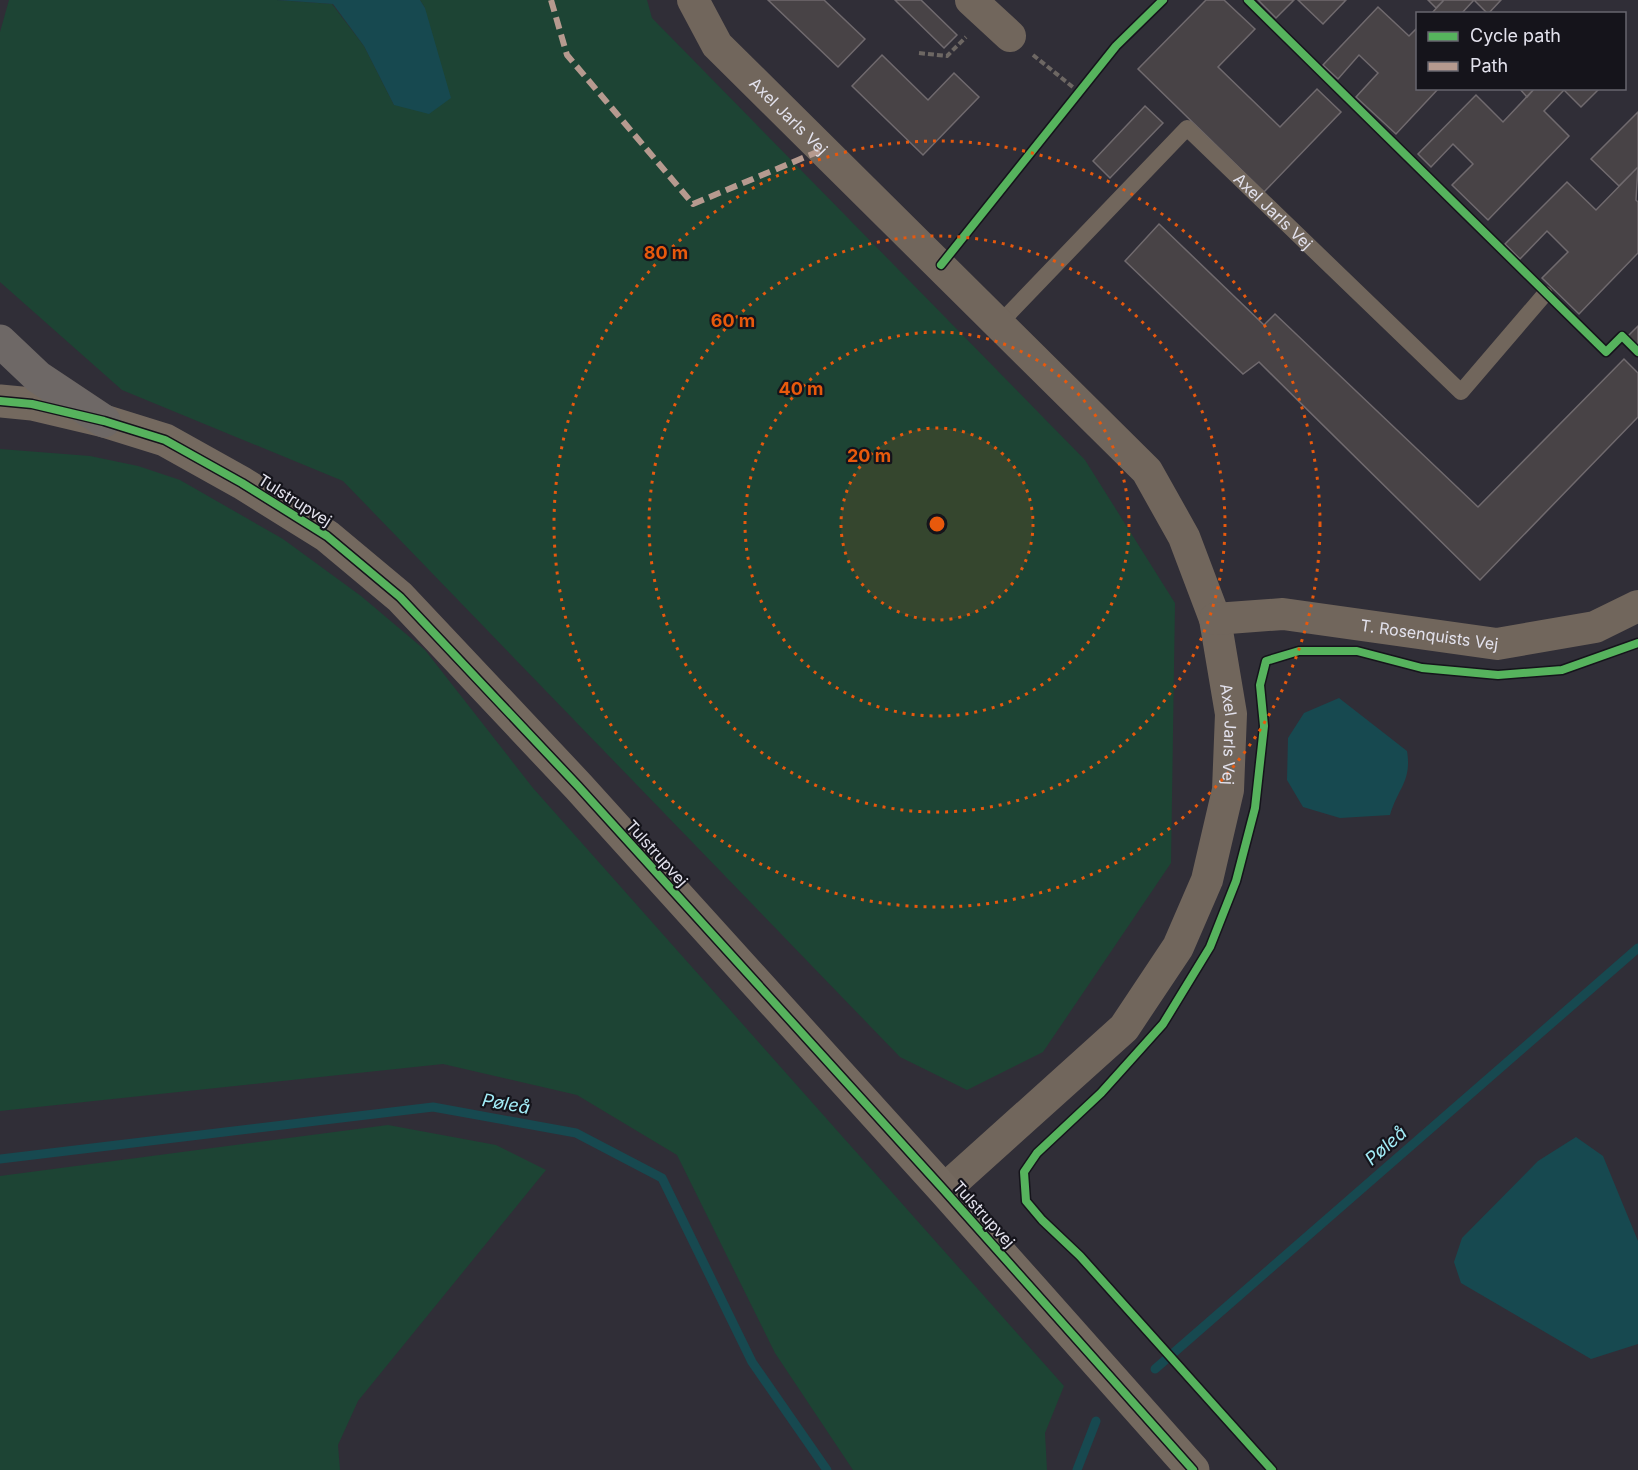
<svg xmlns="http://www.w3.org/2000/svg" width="1638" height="1470" font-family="Inter,sans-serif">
<rect width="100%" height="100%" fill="#302e37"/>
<path fill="#1d4434" d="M9 0H277L332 4 364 46 394 105 425 8 420 0H647L652 18 1085 460 1175 603 1171 863 1043 1052 967 1090 900 1057 343 481 122 390 0 282V32Z
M0 449 90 456 138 466 180 480 283 539 361 596 425 650 533 788 1064 1386 1045 1433 1047 1470H853L775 1353 677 1155 577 1095 443 1064 0 1111Z
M388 1125 496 1145 546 1170 358 1401 338 1445 340 1470H0V1176Z"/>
<path fill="#174950" d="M277 0H420L425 8 451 98 429 114 394 105 364 46 333 4Z
M1339 698 1407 751C1412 781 1398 788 1390 815L1340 818 1303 807 1287 780 1288 738 1304 713Z
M1576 1137 1603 1156 1638 1241V1344L1591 1359 1461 1283 1454 1262 1462 1238 1538 1161Z"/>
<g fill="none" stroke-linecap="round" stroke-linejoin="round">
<path stroke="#174950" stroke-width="9" d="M0 1159 433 1107 576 1133 662 1178 752 1362 827 1470
M1155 1369 1638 948
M1077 1470 1096 1421"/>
</g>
<path fill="#484346" stroke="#706a6e" stroke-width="1.5" d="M768 0H824L865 39 838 67Z
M895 0H921L957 35 944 48Z
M1206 0H1224L1255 29 1218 67 1280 127 1317 89 1341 112 1264 192 1138 69Z
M1258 0H1294L1276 18Z
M1298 0H1346L1323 24Z
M1428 0H1444L1436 8Z
M1444 0H1501L1488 14 1474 0 1461 14H1431Z
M1378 7 1409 36 1418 27V88H1439L1396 134 1356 97 1378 73 1359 55 1338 79 1323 65Z
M882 55 928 100 954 73 979 97 923 155 852 86Z
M1519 88H1535L1527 97Z
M1535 88H1600L1581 107 1564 90 1544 111 1569 136 1488 220 1452 185 1473 164 1453 144 1431 167 1418 154 1476 95 1503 122Z
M1145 106 1163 123 1110 178 1093 161Z
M1638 112V167L1619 186 1591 159Z
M1638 167 1636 200 1638 202V253L1579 314 1542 278 1568 252 1547 231 1520 259 1505 244 1567 182 1596 210Z
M1159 224 1264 325 1275 314 1478 507 1624 359 1638 373V417L1480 580 1259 362 1243 374 1125 261Z
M1638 326V348L1627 337Z"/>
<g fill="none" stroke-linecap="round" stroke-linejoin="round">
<path stroke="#6d6763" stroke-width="4" stroke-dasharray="6 3" stroke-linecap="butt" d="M919 53 947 56 966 37
M1033 55 1079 92"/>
<path stroke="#71665c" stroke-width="16" id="s1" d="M1000 323 1187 128 1461 392 1545 294"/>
<g stroke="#71665c" stroke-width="32">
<path id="s2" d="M693 0 717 45 1147 471 1184 537 1215 619 1231 714 1228 790 1207 880 1178 947 1124 1028 944 1190"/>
<path d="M971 0 1010 36"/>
<path id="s3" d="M1215 619 1283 614 1497 644 1595 627 1638 606"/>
</g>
<path stroke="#74695f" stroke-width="33" d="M0 401 32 404 104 421 165 440 242 483 327 536 400 597 578 786 944 1190 1193 1470"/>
<path stroke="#6e6866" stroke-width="33" d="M0 341 38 377 104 421"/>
<path stroke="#b69a8f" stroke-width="6" stroke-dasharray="12 6" stroke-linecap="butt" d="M551 0 567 55 693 204 822 150"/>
<g stroke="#15141b" stroke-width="11">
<path id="cycleway" d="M1248 0 1606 352 1622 336 1638 352
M941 265 1116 46 1163 0
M0 401 32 404 104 421 165 440 242 483 327 536 400 597 578 786 944 1190 1193 1470
M1272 1470 1080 1256 1042 1220 1026 1201 1024 1172 1037 1153 1101 1093 1163 1024 1210 947 1236 881 1255 808 1264 726 1260 685 1266 661 1299 651H1357L1422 668 1498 675 1562 670 1638 643"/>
</g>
<use href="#cycleway" stroke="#56b35d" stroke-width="8"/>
</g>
<circle cx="937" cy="524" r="96" fill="#e8590c" fill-opacity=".12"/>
<g fill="none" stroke="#e8590c" stroke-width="3" stroke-dasharray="3 6">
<circle cx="937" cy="524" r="96"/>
<circle cx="937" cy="524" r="192"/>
<circle cx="937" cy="524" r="288"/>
<circle cx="937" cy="524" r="383"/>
</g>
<g text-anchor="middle" stroke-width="4.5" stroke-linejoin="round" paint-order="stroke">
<g font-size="16" fill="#e3e2ed" stroke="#15141b">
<text dy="6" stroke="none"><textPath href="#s2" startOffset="152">Axel Jarls Vej</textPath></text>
<text dy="6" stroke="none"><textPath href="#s1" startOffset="390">Axel Jarls Vej</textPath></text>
<text transform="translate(295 500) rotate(32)" y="6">Tulstrupvej</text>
<text dy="6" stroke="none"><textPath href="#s3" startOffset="216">T. Rosenquists Vej</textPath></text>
<text dy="6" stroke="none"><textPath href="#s2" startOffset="936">Axel Jarls Vej</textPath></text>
<text transform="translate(657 853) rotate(48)" y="6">Tulstrupvej</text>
<text transform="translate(984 1214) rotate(48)" y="6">Tulstrupvej</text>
</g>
<g font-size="18" font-style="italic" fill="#a2ecf7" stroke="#15141b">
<text transform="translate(506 1104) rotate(10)" y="6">Pøleå</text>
<text transform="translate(1386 1146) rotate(-41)" y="6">Pøleå</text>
</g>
</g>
<circle cx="937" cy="524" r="9" fill="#e8590c" stroke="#15141b" stroke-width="3"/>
<g font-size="18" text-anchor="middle" font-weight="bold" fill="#e8590c" stroke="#15141b" stroke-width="4.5" stroke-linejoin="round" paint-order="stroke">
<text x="666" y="259">80 m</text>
<text x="733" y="327">60 m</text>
<text x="801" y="395">40 m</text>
<text x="869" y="462">20 m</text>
</g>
<rect x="1416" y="12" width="210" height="78" fill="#15141b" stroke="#67666f" stroke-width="1.5"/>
<rect x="1428" y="32" width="30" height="9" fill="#56b35d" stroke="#67666f" stroke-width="1.5"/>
<text x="1470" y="42" font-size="18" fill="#e3e2ed">Cycle path</text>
<rect x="1428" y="62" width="30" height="9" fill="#b69a8f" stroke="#67666f" stroke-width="1.5"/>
<text x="1470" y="72" font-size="18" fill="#e3e2ed">Path</text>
</svg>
